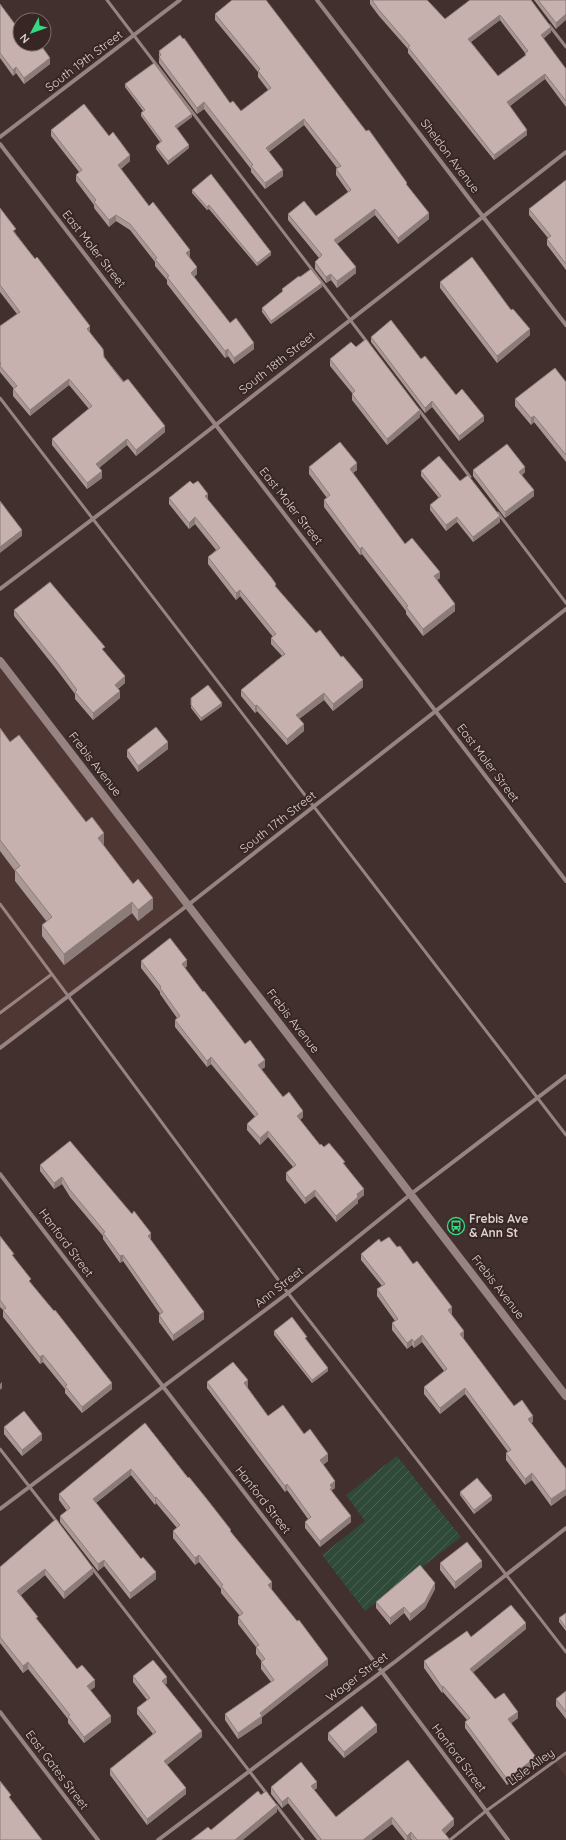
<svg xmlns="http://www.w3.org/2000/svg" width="566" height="1840" font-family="Quicksand,sans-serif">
<defs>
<pattern id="garden-furrows" width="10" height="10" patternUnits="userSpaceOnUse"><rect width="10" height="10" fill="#304a39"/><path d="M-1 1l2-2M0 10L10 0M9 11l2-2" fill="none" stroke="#4d6355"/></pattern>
</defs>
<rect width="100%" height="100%" fill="#41302e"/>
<path fill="#4f3734" d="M0 659 188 907 0 1049Z
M566 1751V1777L554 1761Z"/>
<path fill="url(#garden-furrows)" d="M397 1456 461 1537 365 1611 322 1555 365 1521 346 1495Z"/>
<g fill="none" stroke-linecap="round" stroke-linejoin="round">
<path stroke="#978381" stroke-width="3" d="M107 0 367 342
M549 25 566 47
M0 398 566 1135
M419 410 470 477
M498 513 566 603
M0 904 288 1293 566 1652
M0 1013 52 974
M0 1449 57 1522
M92 1568 267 1794
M276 1805 303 1840
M450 1840 486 1811 566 1753"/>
<path stroke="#978381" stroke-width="4" d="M317 0 566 325
M0 137 180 0
M0 144 566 881
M0 589 159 469 566 152
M0 1048 188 905 566 609
M0 1174 382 1672 508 1840
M0 1509 288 1293 411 1194 566 1076
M0 1712 98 1840
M158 1840 396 1661 566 1528"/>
<path stroke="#978381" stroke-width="8" d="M0 661 566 1396"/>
</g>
<path fill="#aa9896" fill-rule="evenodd" d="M370 0H427L445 19 470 0 551 32 543 39 566 69V107L545 79 510 106 527 135 494 160 408 53V49L379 16 370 4ZM500 20 525 53V56L498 76 471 42Z
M534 0H566L556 29Z
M0 4 20 44 50 64 24 84 16 73 13 76 0 58Z
M215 14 407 185 429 219 398 244 375 215 337 244 356 273 337 288 331 280 326 283 315 269V262L319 258 288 220V214L316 216 348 192 336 175V169L337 168 304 125 269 152 283 176 265 189 251 172V169L204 109 197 114 159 63V51L230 103 241 111 268 90 258 77V72L215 20Z
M125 84 192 117 177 128 189 148 168 165 156 149V146L160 142 141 116V113L143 111 125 87Z
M51 130 109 136 130 161 121 169 149 206 190 257H189L197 274 194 277 230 323 254 349 234 364 228 356 225 358 167 284V280L155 266V262L130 230 116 221 109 227 94 208V205L76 181V175L79 172 51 136Z
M566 180V270L547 245V239L548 238 529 215V209Z
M192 190 271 255 257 266 209 209 207 210 192 193Z
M0 208 16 234 90 332 104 357 165 432 136 456 127 445 99 468 102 478 87 489 52 445V439L89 409 69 385 30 416 13 396V389H14L0 372V326L17 314 0 292Z
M300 277 322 287 271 324 262 312V308L282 292V289Z
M440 282 511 310 530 335 497 363 440 288Z
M371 337 421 359 456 395 484 421 459 441 432 407 425 413 371 342Z
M356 347 420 417 387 445 352 400V393L330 366V359Z
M566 382V462L534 422 531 425 515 406V399Z
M309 467 357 470 353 473 405 544 440 578 437 580 455 611 423 636 406 614V611L362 554 360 555 324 507V500L327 498 309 474Z
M473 470 525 472 522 475 534 496 505 518 473 476Z
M421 471 460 481 500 522 473 542 457 522 446 531 430 510V505L439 498 421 476Z
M193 484 208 500 276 587 316 633 363 687 333 711 324 700 299 719 304 731 287 745 257 711 255 713 241 696V690L282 656 271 644V638L273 637 240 596 236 600 208 564V557L216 550 195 524 189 529 169 504V498Z
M14 610 105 652 125 683 118 689 120 698 93 720 75 699V694L57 670 14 616Z
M191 698 222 706 201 721 191 708Z
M0 728 10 742 86 822 104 844 103 845 153 909 138 921 132 913 64 965 42 936V925L47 922 15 881V871L0 851Z
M168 749 138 772 127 757V750Z
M141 961 187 966 185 968 203 992 245 1044 265 1067 261 1070 283 1097 303 1117 300 1120 320 1145 324 1147 345 1165 364 1195 358 1200V1203L336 1222 315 1196 305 1204 286 1180V1173L293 1167 268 1137 260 1145 247 1130V1124L255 1117 211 1064 207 1067 175 1027V1020L177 1018 160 994V992L141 968Z
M70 1141 151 1240 204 1319 173 1341 159 1322V1315L160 1314 123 1261 120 1263 103 1239V1236L70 1197 62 1184 54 1189 40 1171V1165Z
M0 1236 31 1283 112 1389 82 1413 65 1393V1389L43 1362 40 1364 3 1317V1310L0 1307Z
M381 1242 397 1247 413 1264 452 1314H451L464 1337 463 1338 514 1406 533 1422 531 1423 566 1469V1495L551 1506 532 1480 525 1485 506 1460V1453L508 1452 465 1394 440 1414 424 1394V1387L444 1371 422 1342 414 1348 412 1345 407 1349 392 1330V1323L395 1321 377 1296V1289L382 1286 361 1260V1254Z
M274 1331 307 1340H306L328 1371 312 1383 274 1335Z
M207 1382 248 1387H247L268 1416 304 1434 328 1461 323 1465 335 1488 332 1490V1491L351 1522 320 1547 305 1528V1522L308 1519 287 1490 285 1492 207 1388Z
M145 1423 231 1532 272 1589H271L328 1665 262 1717V1723L238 1739 225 1720V1714L271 1682 261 1669V1662H262L256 1654V1647L238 1624V1617L240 1616 221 1593V1589L199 1562 195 1565 173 1538V1531L177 1528 156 1503 155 1505 131 1475 96 1503 156 1579 130 1599 104 1566 98 1571 60 1522V1516L67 1511 59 1500V1494Z
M4 1427 42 1440 22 1456 4 1434Z
M460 1492 492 1500 474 1514 460 1495Z
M56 1519 93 1574 64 1599 45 1575 21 1595 38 1621 77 1669 95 1687 90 1690 111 1722 84 1743 68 1723V1719L28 1669 23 1673 0 1643V1567Z
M440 1563 482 1567 455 1589 440 1570Z
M435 1589 425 1608 410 1621 404 1613 390 1625 376 1608V1602Z
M566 1613V1631L559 1622V1618Z
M526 1629 473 1672 495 1699 518 1718 511 1723 536 1763 507 1785 465 1728V1722L467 1720 443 1692 442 1693 424 1668V1661L471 1637Z
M133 1676 167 1683 165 1685 202 1737 167 1765 186 1794 147 1825 110 1775V1769L153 1734 137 1714V1708L147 1700 133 1682Z
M566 1691V1719L556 1706V1699Z
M377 1732 344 1758 328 1740V1733Z
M408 1760 454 1825 445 1834 450 1840H412L411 1839 410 1840H405L392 1824 371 1840H317L288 1803 282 1808 271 1794V1787L317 1788 314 1790 336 1817Z"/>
<path fill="#8b7c7a" d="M566 14V20L556 29V23Z
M500 15V20L468 44V39Z
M551 27V32L541 41V35Z
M50 58V64L24 84V78Z
M16 67V73L13 76V70Z
M545 74V79L507 108V102Z
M204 102V109L197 114V108Z
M192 114V117L175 130V126Z
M304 119V125L266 154V148Z
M527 130V135L494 160V155Z
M189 145V148L168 165V161Z
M130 155V161L118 171V165Z
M283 170V176L265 189V183Z
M209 205V209L207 210V207Z
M375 209V215L334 246V240Z
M429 213V219L398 244V238Z
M116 215V221L109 227V220Z
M190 250V257L186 260V253Z
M271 252V255L257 266V263Z
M197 267V274L191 279V273Z
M356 267V273L337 288V281Z
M331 274V280L326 283V277Z
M322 283V287L271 324V321Z
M90 326V332L87 329Z
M530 329V335L497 363V356Z
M254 343V349L234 364V358Z
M228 349V356L225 358V351Z
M69 379V385L30 416V410Z
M432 401V407L425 413V408Z
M420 410V417L387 445V439Z
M484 416V421L459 441V436Z
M534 416V422L531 425V418Z
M165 426V432L136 456V450Z
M127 439V445L96 470V464Z
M357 463V470L350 475V469Z
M525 467V472L519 477V472Z
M102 471V478L87 489V483Z
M534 490V496L505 518V512Z
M208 494V500L205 496Z
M500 516V522L473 542V537Z
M195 517V524L189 529V523Z
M457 517V522L446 531V525Z
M22 530V536L0 553V547Z
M362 547V554L360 555V549Z
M440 572V578L434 583V576Z
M240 590V596L236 600V593Z
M455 604V611L423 636V629Z
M125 676V683L115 691V685Z
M363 680V687L333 711V704Z
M120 691V698L93 720V713Z
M324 693V700L296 721V715Z
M222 703V706L201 721V718Z
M257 705V711L255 713V706Z
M304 724V731L287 745V739Z
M168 742V749L138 772V766Z
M104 833V844L98 849V838Z
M153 898V909L138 921V910Z
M132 902V913L64 965V954Z
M187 960V966L182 970V964Z
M211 1057V1064L207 1067V1061Z
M265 1060V1067L258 1072V1065Z
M303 1111V1117L297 1122V1116Z
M268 1131V1137L260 1145V1138Z
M62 1177V1184L54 1189V1183Z
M364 1189V1195L358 1200V1203L336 1222V1216L357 1194Z
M315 1190V1196L305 1204V1198Z
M151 1233V1240L148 1243V1236Z
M123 1255V1261L120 1263V1256Z
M452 1307V1314L448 1317V1310Z
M204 1312V1319L173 1341V1335Z
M464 1331V1337L460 1340V1334Z
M422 1335V1342L414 1348V1342Z
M412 1339V1345L407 1349V1343Z
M43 1355V1362L40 1364V1357Z
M328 1368V1371L312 1383V1380Z
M248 1380V1387L244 1390V1383Z
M2 1382V1388L0 1390V1384Z
M112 1383V1389L82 1413V1407Z
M465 1388V1394L440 1414V1408Z
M533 1416V1422L528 1425V1419Z
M42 1434V1440L22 1456V1450Z
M328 1454V1461L320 1467V1460Z
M131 1469V1475L93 1505V1499Z
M532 1473V1480L525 1485V1479Z
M335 1481V1488L332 1490V1494L330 1485Z
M287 1484V1490L285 1492V1486Z
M566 1489V1495L551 1506V1499Z
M492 1496V1500L474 1514V1510Z
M156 1497V1503L155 1505V1498Z
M351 1516V1522L320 1547V1541Z
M199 1555V1562L195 1565V1558Z
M104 1560V1566L98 1571V1564Z
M482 1561V1567L455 1589V1582Z
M93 1568V1574L64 1599V1592Z
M45 1569V1575L17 1598V1591Z
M156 1572V1579L130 1599V1593Z
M272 1582V1589L268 1592V1585Z
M435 1583V1589L425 1608 410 1621V1614Z
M404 1607V1613L390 1625V1618Z
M526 1623V1629L470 1675V1669Z
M328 1659V1665L262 1717V1723L238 1739V1733L260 1713Z
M28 1662V1669L23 1673V1666Z
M167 1677V1683L162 1687V1681Z
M95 1680V1687L87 1693V1686Z
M443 1686V1692L442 1693V1687Z
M518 1712V1718L508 1726V1719Z
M111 1716V1722L84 1743V1737Z
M377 1725V1732L344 1758V1752Z
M202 1731V1737L164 1767V1761Z
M536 1757V1763L507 1785V1779Z
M317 1782V1788L311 1793V1786Z
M186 1788V1794L147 1825V1819Z
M288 1797V1803L282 1808V1802Z
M277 1805V1812L243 1840H235Z
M392 1817V1824L371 1840H363Z
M454 1819V1825L442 1837V1830Z
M411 1832V1839L410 1840H407V1836Z"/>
<path fill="#c6b1ae" stroke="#8b7c7a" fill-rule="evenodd" d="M232 0H266L366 131 369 130 407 183 406 184 429 213 398 238 375 209 334 240 356 267 337 281 331 274 326 277 315 262 322 255 288 214 304 201 316 216 351 190 336 169 341 166 304 119 266 148 283 170 265 183 251 166 253 165 204 102 197 108 159 57 161 55 159 51 180 35 183 39 184 38 230 103 233 101 241 111 271 88 258 71 260 69 215 14Z
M372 0H427L445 19 470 0H531L551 27 541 35 566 69V101L545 74 507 102 527 130 494 155 408 47 410 46 379 10ZM500 15 528 51 525 53 526 55 498 76 468 39Z
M538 0H566V14L556 23Z
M0 4 20 31V44H40L50 58 24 78 16 67 13 70 0 53Z
M154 63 192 114 175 126 189 145 168 161 156 146 162 141 141 113 145 110 125 84Z
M84 104 109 136 113 132 130 155 118 165 149 206 153 202 190 250 186 253 197 267 191 273 230 323 236 318 254 343 234 358 228 349 225 351 167 277 169 276 155 259 157 258 130 224 116 215 109 220 94 202 96 200 76 175 82 170 51 130Z
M211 174 271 252 257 263 209 205 207 207 192 190Z
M566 180V264L547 239 551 236 529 209Z
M0 208 16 229 13 231 35 259 37 257 90 326 87 329 103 349 104 357 123 382 128 379 165 426 136 450 127 439 96 464 102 471 87 483 52 439 92 406 69 379 30 410 13 389 17 386 0 366V365L1 364 0 362V326L20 312 0 285Z
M472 257 511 310 513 309 530 329 497 356 440 282Z
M311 269 322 283 271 321 262 308 283 291 282 289 299 276 300 277Z
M391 320 421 359 425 356 456 395 462 389 484 416 459 436 432 401 425 408 371 337Z
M366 339 420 410 387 439 352 394 355 391 330 359 351 342 356 347Z
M555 368 566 382V455L534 416 531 418 515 399Z
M340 442 357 463 350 469 405 544 412 538 440 572 434 576 455 604 423 629 406 607 408 606 362 547 360 549 324 500 330 495 309 467Z
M507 444 525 467 519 472 534 490 505 512 473 470Z
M439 456 460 481 468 475 500 516 473 537 457 517 446 525 430 505 441 496 421 471Z
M190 481 193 484 198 481 208 494 205 496 271 577 276 584 275 586 316 633 320 630 341 657 343 656 363 680 333 704 324 693 296 715 304 724 287 739 257 705 255 706 241 690 285 654 271 638 276 634 240 590 236 593 208 557 220 548 195 517 189 523 169 498Z
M0 501 22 530 0 547Z
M50 582 105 647 102 649 125 676 115 685 120 691 93 713 75 692 77 690 57 663 14 610Z
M208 685 222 703 201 718 191 705V698Z
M156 727 168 742 138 766 127 750Z
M0 728 10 742 19 735 86 822 92 817 104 833 98 838 133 884 138 879 153 898 138 910 132 902 64 954 42 925 52 917 15 870 20 866 0 840Z
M170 938 187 960 182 964 203 992 204 991 245 1044 250 1040 265 1060 258 1065 283 1097 289 1092 303 1111 297 1116 320 1145 321 1144 324 1147 329 1143 345 1162 343 1163 364 1189 357 1194 358 1197 336 1216 315 1190 305 1198 286 1173 296 1165 268 1131 260 1138 247 1124 258 1114 211 1057 207 1061 175 1020 180 1016 160 988 161 987 141 961Z
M70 1141 132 1214 134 1211 151 1233 148 1236 204 1312 173 1335 159 1315 163 1312 123 1255 120 1256 103 1233 105 1232 70 1190 62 1177 54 1183 40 1165Z
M0 1236 14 1254 12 1255 31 1279 29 1281 54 1311 55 1310 112 1383 82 1407 65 1386 67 1385 43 1355 40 1357 3 1310 6 1308 0 1300Z
M389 1237 397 1247 400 1246 413 1264 417 1261 452 1307 448 1310 464 1331 460 1334 514 1406 522 1400 533 1416 528 1419 566 1469V1489L551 1499 532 1473 525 1479 506 1453 511 1450 465 1388 440 1408 424 1387 447 1369 422 1335 414 1342 412 1339 407 1343 392 1323 398 1319 377 1289 385 1284 361 1254 379 1239 381 1242Z
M292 1317 307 1337 305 1338 328 1368 312 1380 274 1331Z
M233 1362 248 1380 244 1383 268 1416 283 1405 304 1434 310 1429 328 1454 320 1460 335 1481 330 1485 332 1488 330 1489 351 1516 320 1541 305 1522 311 1517 287 1484 285 1486 207 1382Z
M24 1411 42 1434 22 1450 4 1427Z
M145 1423 188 1478 189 1477 206 1498 231 1530 230 1531 272 1582 268 1585 297 1621 299 1620 328 1659 260 1713 262 1716 238 1733 225 1714 274 1680 261 1662 265 1659 256 1647 259 1645 238 1617 243 1613 221 1586 223 1585 199 1555 195 1558 173 1531 180 1525 156 1497 155 1498 131 1469 93 1499 141 1559 143 1557 156 1572 130 1593 104 1560 98 1564 60 1516 70 1508 59 1494Z
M477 1478 492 1496 474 1510 460 1492Z
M56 1519 93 1568 64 1592 45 1569 17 1591 38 1617 36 1618 77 1669 82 1665 95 1680 87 1686 111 1716 84 1737 68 1716 70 1715 28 1662 23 1666 0 1637V1567Z
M467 1542 482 1561 455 1582 440 1563Z
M420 1565 435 1583 425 1602 410 1614 404 1607 390 1618 376 1602Z
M511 1605 526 1623 470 1669 495 1699 504 1693 518 1712 508 1719 536 1757 507 1779 465 1722 470 1718 443 1686 442 1687 424 1661 467 1631 471 1637Z
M566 1613V1628L559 1618Z
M153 1660 167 1677 162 1681 202 1731 164 1761 186 1788 147 1819 110 1769 156 1732 137 1708 150 1698 133 1676Z
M566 1691V1712L556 1699Z
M362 1706 377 1725 344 1752 328 1733Z
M408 1760 454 1819 442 1830 450 1840H417L411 1832 407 1836 392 1817 363 1840H320L321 1839 288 1797 282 1802 271 1787 301 1762 317 1782 311 1786 336 1817Z
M0 1781 11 1795 9 1797 42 1840H0Z
M258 1791 261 1795 266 1791 277 1805 235 1840H191L208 1827 211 1830Z"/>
<defs>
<g id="bus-ring" transform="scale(0.9)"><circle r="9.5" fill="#372624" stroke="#36d881" stroke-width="1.5"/><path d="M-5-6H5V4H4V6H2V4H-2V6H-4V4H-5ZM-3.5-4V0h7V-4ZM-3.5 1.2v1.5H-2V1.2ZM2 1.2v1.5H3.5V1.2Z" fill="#36d881"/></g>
</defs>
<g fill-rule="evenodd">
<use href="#bus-ring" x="456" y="1226"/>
</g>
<g text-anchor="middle" stroke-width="4" stroke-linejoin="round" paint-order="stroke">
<g font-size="12" fill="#dcd2d0" stroke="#372624">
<text transform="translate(84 61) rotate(-37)" y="4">South 19th Street</text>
<text transform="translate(450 156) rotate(53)" y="4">Sheldon Avenue</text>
<text transform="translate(94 249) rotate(52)" y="4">East Moler Street</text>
<text transform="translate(277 363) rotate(-38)" y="4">South 18th Street</text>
<text transform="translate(291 506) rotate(52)" y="4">East Moler Street</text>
<text transform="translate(488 763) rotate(53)" y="4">East Moler Street</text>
<text transform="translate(95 764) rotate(52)" y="4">Frebis Avenue</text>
<text transform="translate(278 822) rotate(-38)" y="4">South 17th Street</text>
<text transform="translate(293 1021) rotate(52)" y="4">Frebis Avenue</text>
<text transform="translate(66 1243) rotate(53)" y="4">Hanford Street</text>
<text transform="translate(279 1287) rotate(-38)" y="4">Ann Street</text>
<text transform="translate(498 1287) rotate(52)" y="4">Frebis Avenue</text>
<text transform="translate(263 1500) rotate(52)" y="4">Hanford Street</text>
<text transform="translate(357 1677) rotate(-37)" y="4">Wager Street</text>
<text transform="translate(459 1758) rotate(53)" y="4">Hanford Street</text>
<text transform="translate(531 1767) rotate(-36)" y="4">Lisle Alley</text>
<text transform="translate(57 1770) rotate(53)" y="4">East Gates Street</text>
</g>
<g font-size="12" font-weight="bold" fill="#dcd2d0" stroke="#372624" text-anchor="start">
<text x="469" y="1223">Frebis Ave<tspan x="469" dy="14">&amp; Ann St</tspan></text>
</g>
</g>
<g transform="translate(32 32) rotate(229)"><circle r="19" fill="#372624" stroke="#796b69"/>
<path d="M0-3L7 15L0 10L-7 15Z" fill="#36d881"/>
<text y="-6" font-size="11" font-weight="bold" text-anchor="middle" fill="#dcd2d0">N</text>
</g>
</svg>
